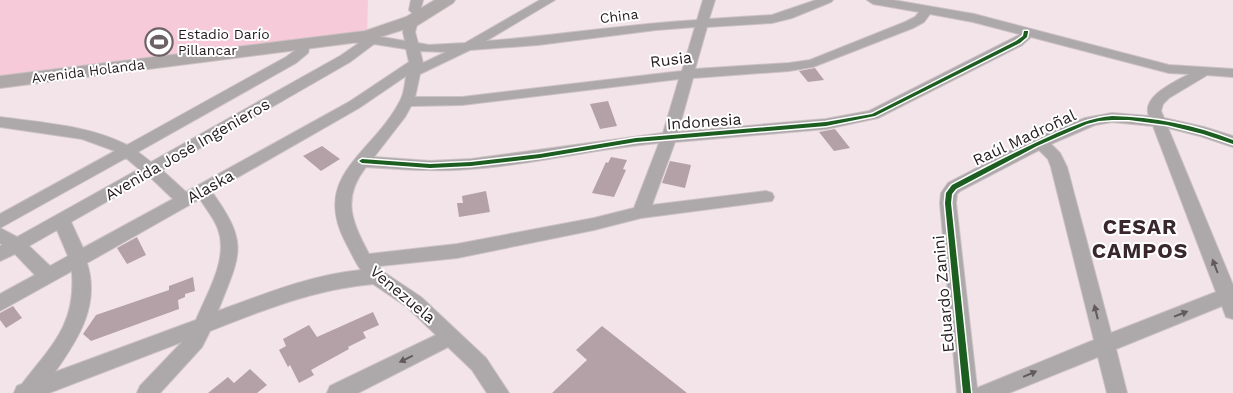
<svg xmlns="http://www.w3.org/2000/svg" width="1233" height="393" font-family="'Work Sans',sans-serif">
<rect width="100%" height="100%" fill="#f2e4e8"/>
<path fill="#f7cad9" d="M0 0H368L367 36 0 82Z"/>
<path fill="#b4a1a7" d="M815 68 824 80 808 82 799 71Z
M608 101 617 126 600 129 590 104Z
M835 129 850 148 834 151 819 132Z
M322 146 340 159 321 171 303 156Z
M611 157 627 160 623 169 626 170 614 197 592 193 606 162 608 163Z
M670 161 691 165 685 188 662 183Z
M486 191 490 212 459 217 457 203H463L462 196Z
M137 237 146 255 127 264 117 248Z
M193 277 195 291 185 294V297L178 300 179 309 91 341 83 334 96 315 169 290V286Z
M13 306 22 318 6 328 0 320V313Z
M373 312 379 325 363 332 366 338 348 347 349 349 311 370 314 375 299 383 290 365 288 367 279 350 286 346 283 339 309 325 317 337Z
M602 326 687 393H552L587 360 576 350Z
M250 369 267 385 257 393H208L228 377 234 383Z"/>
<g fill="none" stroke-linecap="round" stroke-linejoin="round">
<g stroke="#ccc1c4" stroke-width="2">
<path id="street" d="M411 0H423L421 8 432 14 430 17C424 18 413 15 409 10Z
M540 0H555L486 41C557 36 627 24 697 20L703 0H715L709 19 772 15 816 0H833L831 2 792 18 772 23 707 27 695 69 789 63 810 60 905 22 915 17 919 12 873 4 867 0H893L974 14 1169 65 1233 69V77L1207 75 1204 77 1169 98 1163 104 1161 111 1164 118 1204 127 1233 136V147L1200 136 1168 128 1233 285V319L1226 317 1222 306 1116 349 1127 393H1107L1098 357 1009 393H957L940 203 941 193 948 183 1035 138 1085 118 1112 113 1149 116C1141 96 1175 82 1189 74L1169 73 1031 37 1022 45 878 118 826 129 675 142 652 205 766 191 772 193 774 197 772 201 641 218 594 230 457 258 379 266 382 271 421 297 486 358 509 393H487L472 370 448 347 358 393H327L330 386 436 335 407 307 373 284C315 289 263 310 210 331L202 347 160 393H137L140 386 182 342 49 393H14L17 386 22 384C51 346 76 325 72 273V271L0 311V294L35 275 15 254 0 261V246L2 245 0 243V228L17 237 139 169 126 158 0 228V214L115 151 82 139 0 127V117C42 123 88 125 127 145L286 57 297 49 300 41H308L310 44 308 53 296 63 138 152 151 162 340 56 359 43 346 41 344 38 346 35 382 37 405 41 403 32 406 21 412 17 418 21 415 32 418 43 429 45 465 43ZM930 14 973 22 1019 34V35L869 111 826 119 678 132 693 78 789 71 813 67 913 28 924 22ZM695 27 682 71 462 97H415L420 74 470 50 538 45 656 30ZM374 44 406 49 409 62 349 102 186 192 162 170 350 62ZM420 51 446 52 423 63ZM406 76C405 84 404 94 400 101 373 154 310 175 346 243 351 252 355 262 361 270 311 275 264 294 218 311 240 254 250 245 212 192L359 108ZM679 79 663 133 471 159 430 161 374 157 405 117 411 106 462 105ZM1112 122 1153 126 1216 292 1111 333 1067 167 1060 153 1051 144 1095 125ZM659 143 634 208 594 218 457 244 369 254C352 222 341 199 366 167 401 169 435 172 470 169 533 165 596 148 659 143ZM1039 150 1048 159 1051 167 1094 340 977 388 956 203 957 194 960 191ZM150 177 173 199 83 248 71 222ZM200 199C206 209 214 218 218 229 229 259 207 293 196 320L55 372C79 338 100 305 87 263ZM57 230 68 256 50 266 29 246Z"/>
</g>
<g stroke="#ccc1c4" stroke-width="2">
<path id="secondary" d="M435 0H455L453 3 418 25 367 41 0 88V76L365 31 406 17Z"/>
</g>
<use href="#street" fill="#ada8aa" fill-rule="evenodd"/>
<use href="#secondary" fill="#afa8a9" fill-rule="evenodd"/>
<g stroke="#fff" stroke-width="3">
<path id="cycleway" d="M1024 31H1028V32L1027 37 1020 43 875 116 826 126 636 142 540 158 471 166 430 168 362 163 359 161 362 159 430 164 471 162 540 154 636 138 826 122 872 114 1016 41 1023 36Z
M1112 116C1153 117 1195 125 1233 140V144L1203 134 1167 125 1129 120H1112L1099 121 1087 124 1037 146 956 189 952 194 951 203 971 393H963L945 203 946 193 952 185C986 167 1021 149 1057 133 1077 125 1089 118 1112 116Z"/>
</g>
<use href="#cycleway" fill="#1b5e20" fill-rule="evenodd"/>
</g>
<defs><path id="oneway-solid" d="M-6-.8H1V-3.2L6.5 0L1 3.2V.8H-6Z" transform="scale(1.25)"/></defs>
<g fill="#625a5d">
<use href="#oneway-solid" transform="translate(1215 266) rotate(-111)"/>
<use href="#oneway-solid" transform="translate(1096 312) rotate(-104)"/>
<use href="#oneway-solid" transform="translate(1181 314) rotate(-21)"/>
<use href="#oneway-solid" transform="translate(406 359) rotate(154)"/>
<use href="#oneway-solid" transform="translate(1030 374) rotate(-23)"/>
</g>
<defs>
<g id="stadium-ring" transform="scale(1.4375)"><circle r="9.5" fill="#fff" stroke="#6c6165" stroke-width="1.5"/><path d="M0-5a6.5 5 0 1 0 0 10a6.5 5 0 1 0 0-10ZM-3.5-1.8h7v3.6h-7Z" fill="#6c6165"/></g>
</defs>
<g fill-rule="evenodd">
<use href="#stadium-ring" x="159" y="42"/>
</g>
<g text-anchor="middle" stroke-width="4" stroke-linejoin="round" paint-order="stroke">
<g font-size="14" fill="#241b1e" stroke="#fff">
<text transform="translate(619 16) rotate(-7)" y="5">China</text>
<text transform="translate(88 71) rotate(-7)" y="5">Avenida Holanda</text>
</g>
<g font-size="14" fill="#241b1e" stroke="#fff" text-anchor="start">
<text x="178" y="39">Estadio Darío<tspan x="178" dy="16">Pillancar</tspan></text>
</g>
<g font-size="16" fill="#241b1e" stroke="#fff">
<text transform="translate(671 59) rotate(-7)" y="6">Rusia</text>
<text transform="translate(704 121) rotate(-4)" y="6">Indonesia</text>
<text transform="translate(1024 137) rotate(-25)" y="6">Raúl Madroñal</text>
<text transform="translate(187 149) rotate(-30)" y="6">Avenida José Ingenieros</text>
<text transform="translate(210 186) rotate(-29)" y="6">Alaska</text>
<text transform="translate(403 294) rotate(40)" y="6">Venezuela</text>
<text transform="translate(943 294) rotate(-95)" y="6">Eduardo Zanini</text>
</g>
<g font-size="21" font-weight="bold" letter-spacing="1" fill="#3a272d" stroke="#fff">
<text x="1140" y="234">CESAR<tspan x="1140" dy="24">CAMPOS</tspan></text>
</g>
</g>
</svg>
